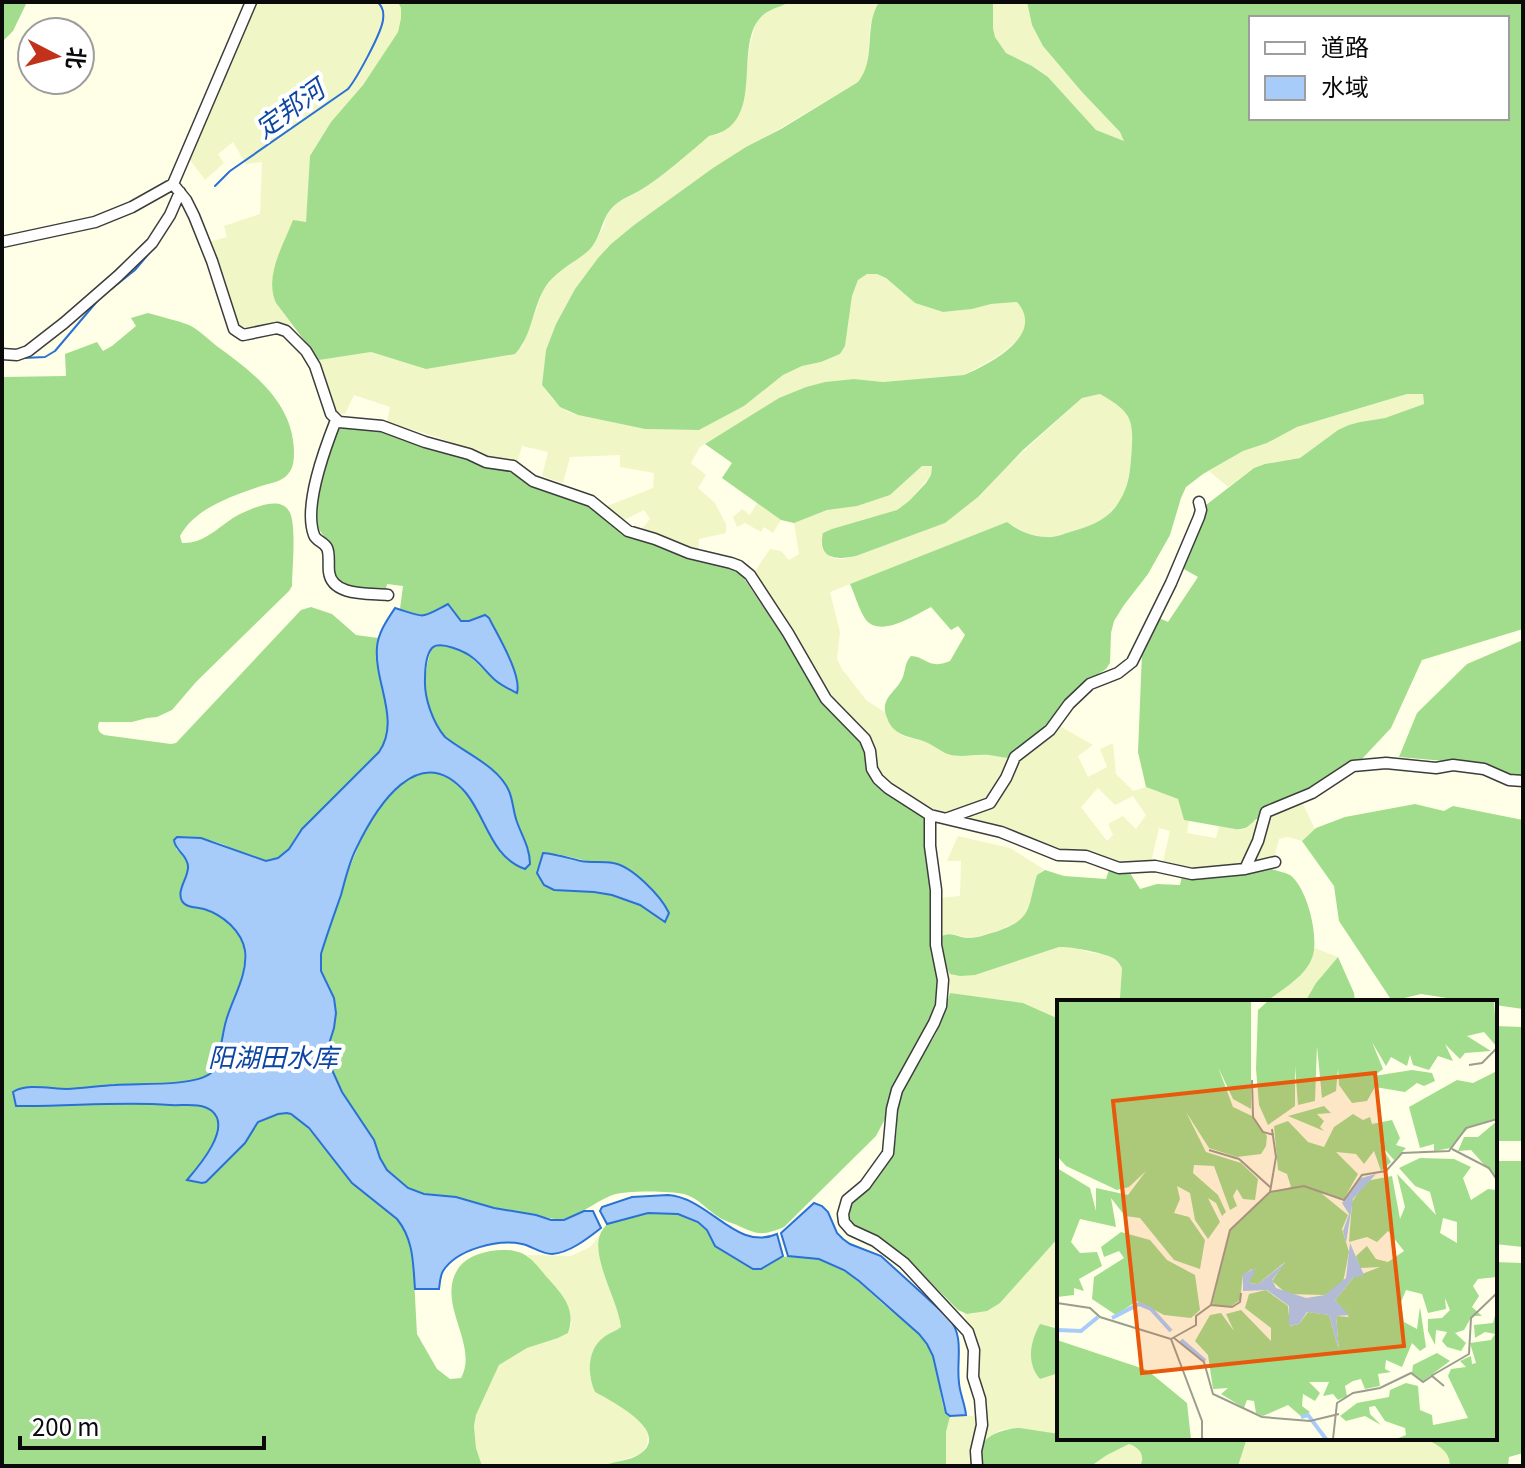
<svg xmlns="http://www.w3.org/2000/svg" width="1525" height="1468" font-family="Georgia,'Noto Sans SC',serif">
<rect width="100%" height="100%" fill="#ffffe7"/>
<path fill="#f1f6c6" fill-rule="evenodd" d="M255 2H398L401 8V18L398 32 363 85 331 122 311 156 306 222 276 303 291 324 241 332 236 328 209 242 227 237 224 226 260 214 262 162 246 164 233 142 218 154 224 163 205 180 190 160Z
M789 2H879L870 26 868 65 864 74 858 82 713 168 634 225 611 244 598 258 575 289 556 324 546 350 542 385 553 400 568 412 578 415 645 429 699 430 744 406 783 375 802 366 821 362 840 354 845 346 852 296 858 280 867 274H877L886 278 915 303 943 312 972 309 991 304 1017 302 1024 310 1026 319V329L1021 338 998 356 964 375 883 382 854 379 825 382 806 387 779 398 700 447 691 463 706 475 698 488 715 503 726 524V533L699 539 698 553 641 530 650 519 644 510 624 520 607 506 653 488 654 473 620 467V455L570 457 563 483 542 476 548 452 522 446 517 463 481 456 440 438 387 422 390 407 354 395 345 414 336 413 319 360 371 352 396 360 522 347 543 291 555 275 588 251 594 244 604 226 606 217 612 208 619 202 646 187 709 136 720 134 740 114 750 45 755 26 760 17 768 11Z
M993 2H1027L1032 25 1082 92 1120 132 1125 142 1096 130 1048 77 1032 66 1006 53 995 37 993 28Z
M1100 394 1116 403 1125 411 1131 422 1133 433 1130 469 1125 492 1119 502 1104 519 1093 525 1051 538 1028 534 1007 522 830 592 840 632 837 659 842 669 866 700 886 713 887 719 903 736 927 742 943 752 954 756 989 755 1019 758 1060 726 1093 745 1078 756 1088 777 1107 767 1100 749 1113 743 1116 774 1133 791 1146 787 1178 799 1184 819 1189 821 1187 833 1216 838 1219 826 1242 830 1248 827 1255 820 1258 823 1268 814 1301 800 1315 829 1302 841 1288 837 1279 839 1273 861 1204 870H1185L1163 862 1170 831 1159 828 1151 862 1118 865 1062 852 933 811 889 784 882 777 877 768 875 752 871 737 834 698 753 574 770 549 781 551 789 560 799 554 794 523 827 510 890 495 922 466 932 465 931 475 909 501 892 513 832 529 821 543 822 548 824 552 832 558 842 559 856 556 945 523 1082 398ZM1098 788 1115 805 1133 796 1146 815 1136 829 1123 816 1108 824 1113 835 1107 841 1081 807Z
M1407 394H1423L1424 404 1385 418 1360 422 1338 430 1300 458 1265 464 1254 468 1228 487 1209 471 1243 451 1267 443 1297 427Z
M757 503 781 520 773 533 764 527 761 532 745 523 737 527 733 517 742 509 750 515Z
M958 836 1010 848 1045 870 1041 871 1029 908 1021 920 1002 929 972 939 953 934 940 937 941 898 960 896 961 861H947Z
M1069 946 1088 952 1107 955 1116 960 1122 968 1120 997 1118 1002H1059V1019L1023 1003 950 993 947 970 950 974 975 975 1059 947Z
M1314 948 1338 957 1316 983 1305 1002H1266L1300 974 1312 958Z
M600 1235 598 1249 601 1265 617 1305 621 1327 607 1335 590 1366V1377L595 1392 628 1410 644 1426 648 1435 647 1445 641 1454 603 1466H482L476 1448 474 1426 476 1415 499 1365 527 1348 558 1338 568 1333 572 1323 560 1292 527 1255 571 1256 590 1247Z
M1059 1237V1329L1050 1325 1040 1379 1059 1373V1434L1010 1429 1000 1430 988 1438 983 1445 985 1422 978 1382 971 1328 963 1313 972 1314 1000 1303Z
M966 1415 977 1417 979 1428 974 1466H946L945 1442 948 1421 950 1416Z
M1247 1438H1425L1448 1452 1450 1458V1466H1238Z
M1129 1444 1138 1448 1142 1456 1143 1461 1140 1466H1091L1107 1455Z"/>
<path fill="#a2dd8d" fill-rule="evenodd" d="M2 2H27L13 31 2 42Z
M398 2H789C781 7 768 9 761 17 732 47 768 125 709 136 689 153 669 171 647 186 636 194 620 198 611 209 600 222 601 240 587 252 575 262 560 269 549 282 532 303 534 334 515 354L426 369 371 352 319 360 276 303C264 276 283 246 293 220L306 222 310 156 331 122 363 85 398 32 401 18V8Z
M879 2H993V28L995 37 1006 53 1032 66 1048 77 1096 130 1124 141 1120 132 1082 92 1043 46 1032 25 1027 2H1523V629L1422 660 1391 728 1361 760 1255 820C1248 827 1245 830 1235 829L1184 820 1178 799 1146 787 1138 752 1142 653 1159 618 1168 622 1198 577 1182 568 1206 505 1254 468 1265 464 1300 458 1338 430 1349 425 1360 422 1385 418 1424 404 1423 394H1407L1297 427 1267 443 1243 451 1203 474 1186 487 1181 498 1170 535 1148 574 1124 605 1114 621 1111 633 1110 663 1106 669 1086 682 1072 694 1043 733 1013 757C1004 759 998 756 989 755 973 754 959 759 945 753 939 750 934 746 928 743 913 736 894 738 887 718 879 699 895 693 902 679 906 671 904 663 911 656 927 657 928 670 950 661L965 635 958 626 951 630 931 607C915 615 881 638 866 620 859 610 855 595 850 584L1007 522C1019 531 1032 537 1047 537 1055 538 1063 534 1070 532 1091 526 1109 520 1120 500 1128 488 1130 472 1131 459 1134 421 1134 413 1100 394L1082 398 1023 450 978 497 945 523 856 556C837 560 817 560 823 533L832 529 897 510 909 501 926 483 931 475 932 466H922L890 495 857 506 827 510 794 523 781 520 722 478 732 463 705 444 779 398 806 387 825 382 854 379 883 382 964 375C990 364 1046 335 1017 302L991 304 972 309 943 312 915 303 886 278 877 274H867L858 280 852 296 845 346 840 354 821 362 802 366 783 375 744 406 699 430 645 429 578 415 560 407 542 385 546 350 556 324 575 289 598 258 611 244 634 225 713 168 746 147 781 129 858 82C877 59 863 28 879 2ZM1251 18H1507V118H1251Z
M148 313C161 317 176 320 189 325 199 330 209 340 218 347 254 373 293 403 294 451 294 458 294 468 288 474 282 482 270 483 261 486 232 496 195 508 180 536L182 543C200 544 212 533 226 523 236 515 248 510 260 506 270 503 283 501 289 511 297 523 292 571 292 586L289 591 196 682 172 710 157 717 147 718 132 722H99C97 729 98 732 104 735L171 744 176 743 301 610 311 607 332 614 356 635 378 638C373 670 395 706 388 735 383 757 318 811 301 830 291 841 288 857 272 860 255 863 235 848 219 843 205 838 192 837 177 837L176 849C190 861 190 867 183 884L194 907C211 911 226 917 236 931 257 961 233 994 225 1023 220 1038 222 1066 208 1074 188 1087 142 1083 118 1085 102 1086 85 1088 69 1089 53 1089 36 1088 20 1088L16 1105C67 1107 118 1100 170 1105 180 1105 190 1104 200 1106 207 1108 212 1110 215 1115 227 1136 200 1165 188 1180L202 1183 206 1182 245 1143 258 1122 278 1114 287 1113 303 1122 352 1183 397 1219 408 1234 413 1260 417 1334 437 1369 450 1379 461 1378C480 1344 433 1301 460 1266 473 1250 512 1244 528 1257 534 1261 540 1269 545 1275 561 1293 577 1308 568 1333L558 1338 527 1348 499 1365 476 1415 474 1426 476 1448 482 1466H2V377L66 376 65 354 97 342 103 351 112 346 136 326 131 318Z
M337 427 381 431 424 448 467 459 485 467 510 471 531 486 588 506 625 536 654 544 688 558 730 568 741 574 783 636 822 702 861 742 864 752 867 771 873 783 885 793 923 814 926 826 940 968 938 1002 932 1021 894 1093 886 1117 876 1136 784 1227C762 1236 758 1235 737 1225 732 1223 725 1221 720 1218 708 1211 699 1198 684 1194 669 1191 624 1190 610 1196 593 1203 578 1217 560 1220L494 1208 456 1197 424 1194 408 1188 387 1170 380 1158 374 1140 342 1092 328 1061V1047L334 1028V998L321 971V954C336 910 369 777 425 773 434 773 440 772 448 778 474 794 486 828 501 853L529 850 516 820 510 794 490 769 445 737C425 713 420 678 432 648 457 637 477 664 494 679 501 685 508 689 516 693L489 617 485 615 469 621H460L448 604C425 617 426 619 400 609L403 586 387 584 385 593 347 589 335 579 329 544 316 525V511L320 486ZM557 854 633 872 667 908 669 913 664 922C655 916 647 908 638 904 613 893 589 891 563 891Z
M1523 640V779H1517L1479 764 1399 757 1417 713 1467 664Z
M1415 804 1444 811 1453 806 1523 820V1009L1495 1005V1002H1473L1421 994 1392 1001 1339 921 1334 886 1302 841 1316 828 1345 817Z
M1271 869C1277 871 1284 872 1290 875 1307 887 1320 938 1312 958 1305 977 1281 990 1266 1002H1118L1120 997 1122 968C1118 962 1118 961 1113 958 1105 953 1069 946 1059 947L975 975 960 976 950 974 945 966 940 937C951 930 958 938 970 938 978 938 987 934 995 932 1034 919 1027 908 1037 875L1045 870 1064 876 1106 879 1109 870 1130 873 1140 889 1157 884 1180 885 1182 876 1227 875Z
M1338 957 1354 993 1355 1002H1305L1316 983Z
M950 993 1023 1003 1059 1019V1237L1000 1303 987 1311 967 1314 958 1310 903 1254 853 1225C837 1202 877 1177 889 1159 900 1143 895 1117 899 1098 903 1074 920 1059 933 1039 941 1026 945 1008 950 993Z
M1495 1026 1523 1027V1141H1495Z
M1495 1161H1523V1247L1495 1244Z
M661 1212 678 1214 690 1217 705 1227 715 1246 765 1267C778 1257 784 1256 799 1256 839 1258 856 1280 883 1304 898 1317 918 1329 928 1346 938 1363 939 1387 943 1406L946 1413 950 1416 946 1432V1466H603C614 1461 630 1461 640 1454 672 1431 611 1401 595 1392 587 1375 587 1349 604 1337 609 1333 616 1331 621 1327 618 1300 591 1258 600 1235 601 1231 604 1228 607 1224L631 1216Z
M1495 1262 1523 1263V1453L1509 1457 1508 1466H1450C1450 1450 1438 1446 1425 1438H1495Z
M1040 1324 1059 1329V1373L1040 1379C1026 1363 1030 1342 1040 1324Z
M1020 1428 1059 1434V1438H1247L1238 1466H1140C1146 1456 1139 1447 1129 1444L1107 1455 1091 1466H983C970 1440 999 1429 1020 1428Z"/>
<path fill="#a8ccfa" stroke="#2a71d6" stroke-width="2" d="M448 604 461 621H469L485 615 489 618C498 636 522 675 517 693 509 689 502 686 495 680 487 673 481 664 473 658 466 652 440 640 432 648 426 655 425 671 425 679 424 698 433 723 445 737 465 753 498 766 509 791 513 800 513 811 517 822 522 836 530 848 530 864L525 869C491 857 487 819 466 793 419 738 376 807 356 849 349 863 345 880 341 895 334 915 327 934 321 954V971L334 998 336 1013 334 1028 328 1047V1061L342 1092 374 1140 380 1158 387 1170 408 1188 424 1194 456 1197 494 1208 536 1215 551 1220H564L584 1211H593L601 1228C587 1239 569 1253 552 1254 541 1254 532 1246 522 1244 498 1239 457 1249 443 1271 440 1276 440 1283 439 1289H415C413 1264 414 1240 397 1219L352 1183 309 1128 291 1114 287 1113 278 1114 258 1122 245 1143 206 1182 202 1183 187 1180C199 1166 232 1128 212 1111 201 1102 183 1106 170 1105 118 1101 67 1107 16 1106L13 1092C27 1083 51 1089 67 1089 83 1088 99 1086 115 1085 138 1083 193 1087 211 1073 220 1065 222 1033 226 1021 232 999 248 975 245 951 242 931 223 915 204 909 197 907 186 908 182 901 176 890 189 877 188 866 187 854 175 851 174 840L177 837 201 838 266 861 278 858 289 849 302 829 379 752C401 720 374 683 377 647 378 633 387 620 395 608 427 618 419 619 448 604Z
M543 853C556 854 568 858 581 861 592 863 602 861 613 863 632 866 661 896 669 913L665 922 640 905 612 895 594 892 554 890 544 885 537 873Z
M668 1195C710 1198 736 1252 777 1234L783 1256 761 1269H753L715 1246 707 1230 698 1222 678 1214 648 1213 607 1224 600 1211 602 1207 632 1197Z
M814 1203 822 1206 828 1212 837 1233 843 1239 850 1244 881 1256 949 1318C965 1338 956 1359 959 1383 960 1394 965 1404 966 1415L950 1416 946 1413 933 1356 927 1344 919 1334 859 1281 844 1270 819 1259 788 1256 781 1233Z"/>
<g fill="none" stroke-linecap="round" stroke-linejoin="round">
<path stroke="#2a71d6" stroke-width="2" d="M215 186 230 171 348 89C357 78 381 34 383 20 384 12 383 8 378 2
M110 290 135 270 151 251
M23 358 45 357 55 351 99 299"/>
<g stroke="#3d3d3d" stroke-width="13">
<path id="minor" d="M173 184 186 200 194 216 212 261 234 329 243 335 277 328 286 331 306 351 315 366 331 414 339 422 382 426 425 442 469 454 486 462 513 466 533 481 591 501 628 531 655 539 689 553 731 563 739 566 750 575 788 633 826 699 865 739 870 751 872 769 878 779 888 788 930 815 1001 832 1058 855 1086 856 1119 868 1155 866 1192 874 1245 869 1275 862
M2 242 95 222 132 207 173 184 251 2
M2 354 17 355 28 351 64 323 118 276 152 243 170 215 180 192
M336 420C325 448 303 506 314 535 316 541 324 542 327 548 330 554 328 565 329 572 332 597 370 593 388 595
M930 815V846L936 890V945L943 980 941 1006 934 1023 897 1090 892 1109 888 1153 865 1185 847 1200 843 1214 844 1222 851 1230 875 1241 904 1263 968 1332 974 1350 973 1377 980 1399 982 1425 976 1451 977 1466
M948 818 990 803 1006 778 1015 757 1050 730 1069 704 1090 684 1118 673 1132 662 1171 583 1199 517 1201 510 1199 502
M1245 869 1258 841 1266 812 1312 793 1353 766 1386 763 1436 768 1453 765 1484 769 1509 780 1523 781"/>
</g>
<use href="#minor" stroke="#fff" stroke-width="10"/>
</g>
<g text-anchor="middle" stroke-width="8" stroke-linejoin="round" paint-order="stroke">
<g font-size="26" font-style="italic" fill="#0d45a2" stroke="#fff">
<text transform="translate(290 109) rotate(-36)" y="9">定邦河</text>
<text x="273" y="1067">阳湖田水库</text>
</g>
</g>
<g transform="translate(1057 1000)">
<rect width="440" height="440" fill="#ffffe7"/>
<path d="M0 1H194V109L176 99 161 67 176 107 195 116 210 136 209 146 204 154 180 157 152 148 129 112 149 152 184 163 201 179 198 200 186 199 180 189 176 196 180 206 173 210 157 166 137 165 136 173 161 195 169 212 165 216 159 203 151 198 163 222 151 239 138 220 133 193 120 186 123 199 117 213 132 217 148 240 143 269 117 260 83 218 68 216 54 198 59 227 23 219 14 242 23 253 40 252 45 266 22 279 27 291 17 288V295L0 297V168L33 188 39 211V188L71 195 89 171 72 187 60 190 9 166 0 156ZM211 1H437L440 47 427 32 410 36 434 51 408 53 403 59 388 44 396 61 381 56 372 70 356 65 353 55 350 66 334 57 329 66 315 42 326 69 317 76 355 70 375 73 378 81 367 86 360 83 348 92 318 87 310 101 295 103 282 85 281 69 279 91 265 98 260 46 258 101 241 105 238 66V106L211 125 202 105 199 69 201 10ZM440 71V118L412 127 394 148 377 151V144L363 148 352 107 400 80 416 83ZM267 106 274 113 260 114 267 121 263 127 267 131 231 116ZM296 114 306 120 313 117 315 124 335 120 343 138 339 145 349 148 337 160 322 143 334 162 324 171 317 151 307 164 299 154 279 152 301 174 287 199 264 193 291 215 285 229 292 252 286 283 268 295 230 294 215 281 228 262 201 284 192 283 195 269 186 275 183 300 173 307 155 305 173 230 213 193 234 187 230 174 221 170 217 126 231 121 251 142 267 147 277 127ZM440 121V179L414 150 401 151 407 137H421ZM363 158 397 159 414 167 406 178 414 200 431 189 440 190V277L421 279 416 286 422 296 415 307 425 316H415L407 330 398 333 409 343 404 351 390 347 385 341 390 332 379 330 378 345 371 331V319L385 318 393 310 388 298 389 309 371 313 365 294 349 290 344 302 347 322 360 329 363 307 369 347 363 351 355 343 345 367 329 360 328 369 334 372 321 374 323 386 308 389 304 379 296 381 288 386 290 396 281 400 276 394 266 396 272 382H252L263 393 258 401 246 394 245 406 253 412 245 417 231 405 206 416 199 413 197 401 190 400 187 408 164 394 171 388 156 389 151 355 138 341 153 315 164 313 177 331 169 314 184 310 214 341V328L188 308 192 294 209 290 231 306 233 326 242 324 251 312 272 315 282 350 279 316 292 317 278 300 297 277 323 267 303 268 299 256 310 246 319 259 331 262 347 251 331 231 320 242 310 237 292 242 295 202 309 181 335 176 343 219 348 207 340 174 379 215 373 192 358 186 342 168ZM386 218 400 222V243L383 233ZM64 232 93 240 110 260 138 275 143 310 134 318 107 315 80 301 59 315 35 299 37 277 67 258 62 251 47 257 44 247ZM440 308V439H339L349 435 348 428 328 421 318 406 312 407 313 414 324 425 308 416 289 421 283 416 300 403 332 397 333 390 349 383 361 386 363 410 375 415 376 425 411 418 391 376 394 369 409 367 403 361 414 356 415 364 419 363 413 343 434 340 438 334 428 332 418 338 417 325 436 323ZM0 340 90 370 130 403 134 439H0ZM380 353 393 361 366 381 355 373 356 365Z" fill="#a2dd8d" fill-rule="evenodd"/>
<path d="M319 174 296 199 289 243 286 231 292 214 285 203 304 178ZM293 243 307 275 296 278 278 300 292 315 279 316 282 350 272 315 250 312 242 324 232 326V306L210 290 186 291V274L199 268 192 283 201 284 229 262 215 280 219 288 249 298 268 295 289 278Z" fill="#a8ccfa"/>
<path fill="none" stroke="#a8ccfa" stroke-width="4" d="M55 318 82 304 94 309 114 331M0 330 24 331 41 317M124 340 148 361M244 417 251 415 269 439"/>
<path fill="none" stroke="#9d9d8f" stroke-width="2" d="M412 65 425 63 440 48M195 80 196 117 206 132 217 135M395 149 432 168 440 180M152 150 182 159 213 187M213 192 247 186 287 200 305 175 329 171 345 153 392 151 409 128 440 119M0 303 33 308 43 317 114 339 145 421V439M154 305 175 307 183 302 184 293M117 338 147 362 156 394 205 417 253 421 282 414M114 339 139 325V316L154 305 173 230 213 192 219 157 215 129M374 376 412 354 414 318 440 293M276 439 280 403 296 393 323 388 354 373 366 382 375 376 387 386"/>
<path fill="#e8590c" fill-opacity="0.15" stroke="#e8590c" stroke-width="4" d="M318 73 347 346 85 373 56 101Z"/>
<rect width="440" height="440" fill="none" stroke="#0a0a0a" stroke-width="4"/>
</g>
<rect width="1525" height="1468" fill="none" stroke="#0a0a0a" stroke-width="8"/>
<rect x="1249" y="16" width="260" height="104" fill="#ffffff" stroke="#9d9d9d" stroke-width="2"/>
<rect x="1265" y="42" width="40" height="12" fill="#ffffff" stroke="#9d9d9d" stroke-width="2"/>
<text x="1321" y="56" font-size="24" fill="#0a0a0a">道路</text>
<rect x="1265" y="76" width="40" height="24" fill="#a8ccfa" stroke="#9d9d9d" stroke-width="2"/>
<text x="1321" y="96" font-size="24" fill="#0a0a0a">水域</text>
<g transform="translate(56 56) rotate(96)"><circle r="38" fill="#ffffff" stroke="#9d9d9d" stroke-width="2"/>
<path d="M0-6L14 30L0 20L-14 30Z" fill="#c2311a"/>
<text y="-12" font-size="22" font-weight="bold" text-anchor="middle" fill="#0a0a0a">北</text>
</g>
<path d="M20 1436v12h244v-12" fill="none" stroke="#0a0a0a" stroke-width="4"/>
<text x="32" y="1436" font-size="24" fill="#0a0a0a" stroke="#ffffff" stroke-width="6" paint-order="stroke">200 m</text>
</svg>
